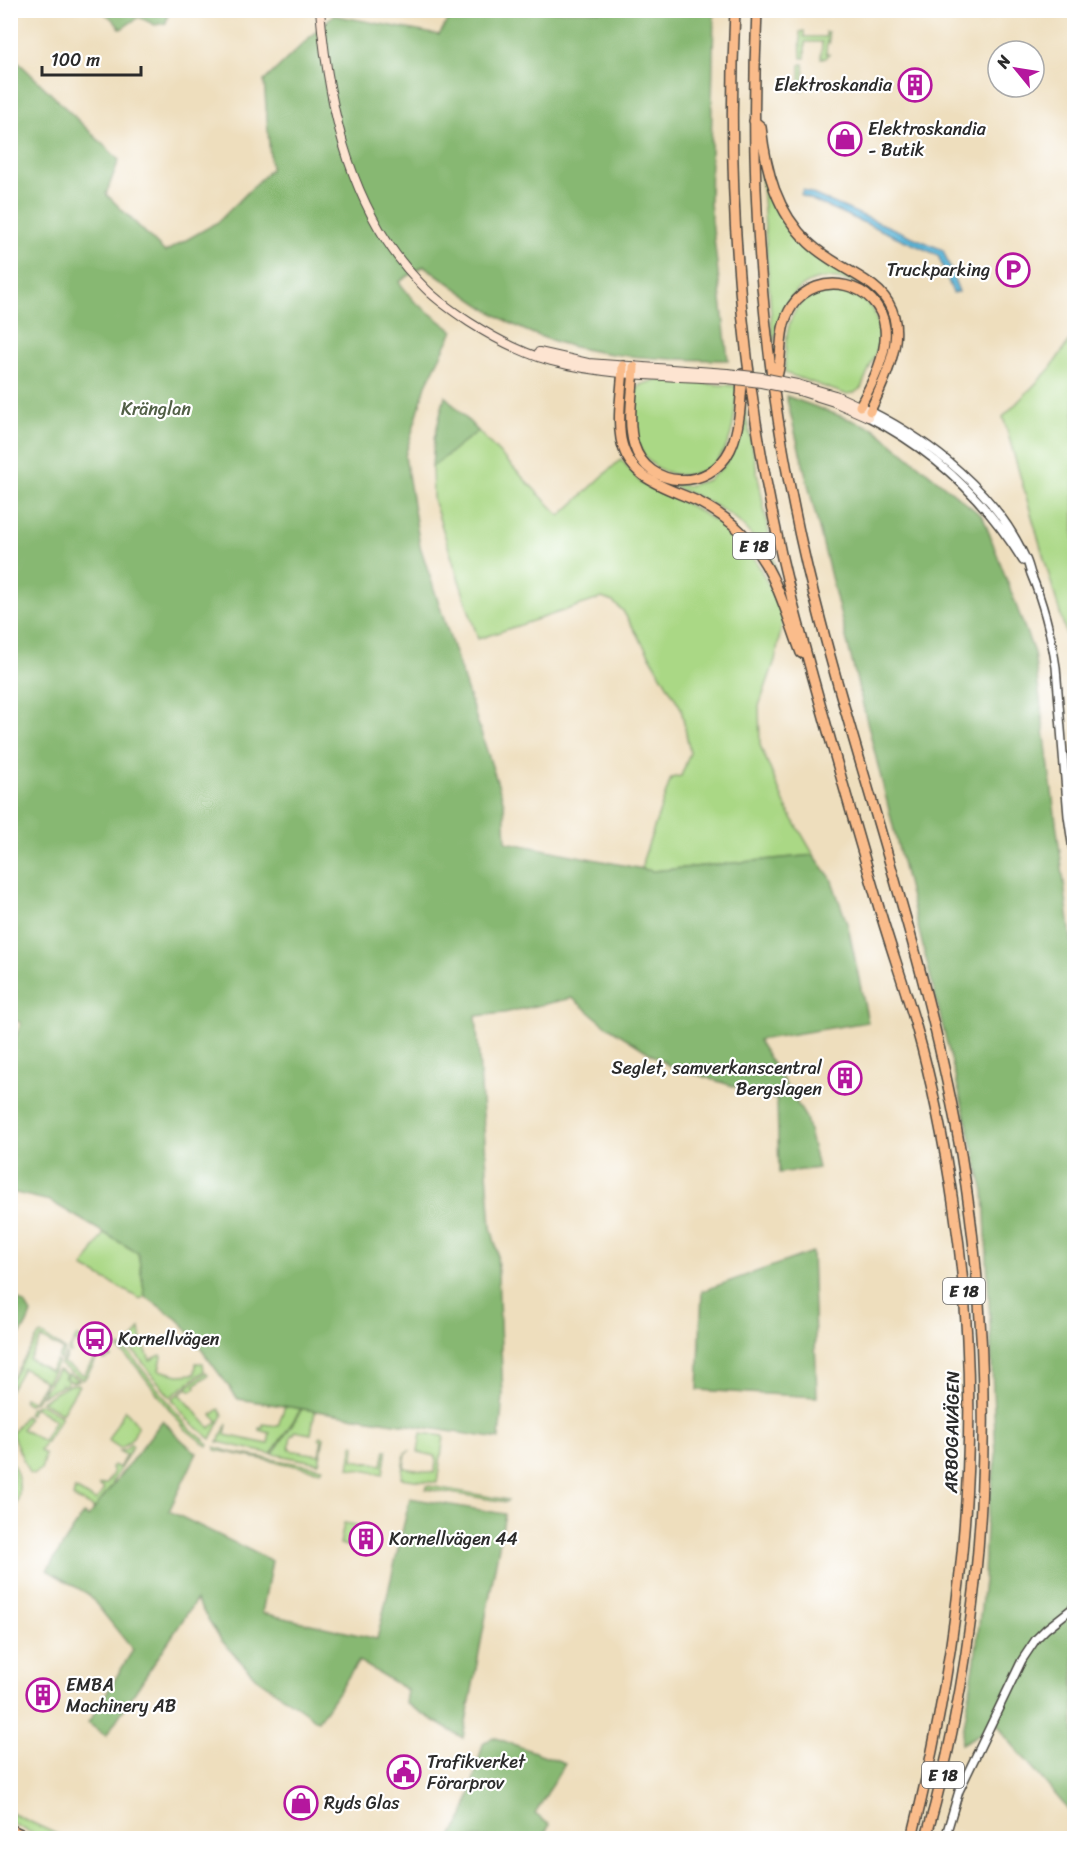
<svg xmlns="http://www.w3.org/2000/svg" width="1085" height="1849" font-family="Sriracha,sans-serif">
<rect width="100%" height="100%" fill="#fff"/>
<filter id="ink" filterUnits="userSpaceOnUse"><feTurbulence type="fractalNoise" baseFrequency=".0167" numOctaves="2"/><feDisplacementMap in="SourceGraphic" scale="12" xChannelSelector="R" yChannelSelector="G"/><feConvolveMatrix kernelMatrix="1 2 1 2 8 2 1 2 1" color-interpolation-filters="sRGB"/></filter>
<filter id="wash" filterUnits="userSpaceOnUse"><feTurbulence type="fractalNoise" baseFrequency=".008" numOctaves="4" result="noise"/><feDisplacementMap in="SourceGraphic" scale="24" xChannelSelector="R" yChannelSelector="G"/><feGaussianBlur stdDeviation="1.35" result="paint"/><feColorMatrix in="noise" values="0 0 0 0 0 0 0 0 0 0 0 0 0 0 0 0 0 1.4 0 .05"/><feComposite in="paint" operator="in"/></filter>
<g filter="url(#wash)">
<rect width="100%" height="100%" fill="#eedebd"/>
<path fill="#aad885" stroke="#6a8258" stroke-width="1.5" d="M804 31V37H826V32H828L829 43 827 41 826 53 829 54 826 58H821L822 42H805V58H801L800 32Z
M802 64H804V81H834L833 86 803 85V90H800V65Z
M761 170C783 230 808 253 861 285 806 264 785 293 773 344Z
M824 289 843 290 861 297 874 311 879 328 880 343 861 388 854 393 845 394 785 373C785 349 784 314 807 298 812 294 819 292 824 289Z
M1074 334V651H1071L1003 417 1050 369Z
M656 380 737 386C735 408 735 435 722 454 701 485 654 481 639 446 632 430 636 408 636 391L640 385Z
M744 404 777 575C765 555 753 533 734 518 713 502 687 492 662 482L687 486 708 480 724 466 735 448Z
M478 431 560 516 621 459 642 484 689 505 727 528 756 561 784 614 775 660 759 706 760 745 787 809 814 855 653 871 642 869 643 860 671 778 681 776 690 753 681 708 623 611 613 602 602 598 478 639 433 499 432 467Z
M104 1233 138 1253 145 1296 140 1299 83 1267Z
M140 1328 142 1341 150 1360 161 1355 162 1357 159 1370 178 1375 195 1374 196 1363H203L204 1371 170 1397 137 1355 128 1347Z
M41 1334 65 1350 60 1360 58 1358 63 1350 41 1338 29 1359 50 1371 56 1361 58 1362 35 1402 28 1404 24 1401V1397L33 1402 45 1381 23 1368 11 1389V1380L39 1335Z
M77 1336 111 1357 104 1360 98 1357 85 1378 82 1379 60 1365 66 1354 67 1355 63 1363 84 1375 96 1355 75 1341 71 1347V1353L68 1352Z
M120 1347 131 1355 187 1426 209 1444 207 1446 184 1428 135 1365 119 1349Z
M58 1370 66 1374 64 1379 69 1374 79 1380 72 1382 67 1379V1384L62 1386 61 1383 60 1387 41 1396Z
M206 1372 208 1375 195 1385 196 1388 191 1391 187 1388 180 1394 210 1428 218 1421 212 1415 219 1409 223 1415 211 1439 188 1420 172 1399Z
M77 1384 79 1385 62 1413 41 1401 69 1385Z
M41 1404 61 1416V1418L40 1451 45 1454 41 1470 33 1475 29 1473 12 1434 24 1416 28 1418 22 1429 43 1441 55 1420 34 1407 29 1415 27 1414 30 1408Z
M285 1406 301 1409 271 1454 218 1442 227 1424 225 1435 268 1444 270 1433 259 1430V1428H263V1424L278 1426Z
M302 1409 315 1411 311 1434 295 1431 294 1435H291L289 1450 319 1455 322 1440 319 1439 321 1436 324 1438 319 1463 273 1454Z
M125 1410C129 1414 136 1420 137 1426 137 1434 127 1446 120 1448L108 1440Z
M421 1433 444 1436 437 1483 401 1478 405 1453 408 1451H409L406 1453 404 1468 434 1473 437 1459 435 1456 418 1452Z
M131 1444 133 1446 113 1481 112 1488 97 1510 73 1497 75 1489 96 1501 104 1489 99 1485 107 1484 113 1473 111 1467 114 1465 119 1468 126 1455 119 1451 125 1450Z
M353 1444 355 1445 353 1460 382 1465 385 1450H387L383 1474 349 1468Z
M215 1447 230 1452 323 1468 321 1471 215 1450Z
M10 1459C22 1478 23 1496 11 1516V1494L13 1477 11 1471Z
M426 1486H429L508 1500 506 1502 426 1489Z
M344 1523 357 1525 353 1548 340 1544Z
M11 1813 63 1837 66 1838H42L11 1823Z"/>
<path fill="#87b872" stroke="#59724e" stroke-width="1.5" d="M101 11H169L166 23 155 25 139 17 121 29 111 18Z
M454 11H714L710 203 728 360C653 359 580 359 512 324 483 309 452 284 424 266L399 282 414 301 453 331 426 385 405 456 420 546 504 803 506 842 653 871 814 855 831 878 848 926 868 1022 758 1040 806 1118 818 1168 779 1173 777 1100 670 1066 608 1027 572 998 504 1013 476 1016 491 1227 497 1250 503 1396 499 1439 238 1399 181 1322 145 1296 138 1253 50 1201 11 1192V1050L21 1023 10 1017V54L119 160 106 194 165 252 218 222 271 169 264 81 333 15 439 35Z
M445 396 478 431 432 467 434 439Z
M786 396 873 428 983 517 1034 653 1074 960V1816L1005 1736 998 1724 961 1744 975 1660 984 1581 986 1524 996 1456 984 1192Z
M812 1252 817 1397 698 1390 702 1291Z
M11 1295 26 1305 31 1313C28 1324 21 1337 11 1340Z
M163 1420 178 1437 197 1453 169 1511 272 1561 262 1613 377 1639 410 1498 505 1514 463 1738 405 1703 407 1690 359 1661 318 1721 255 1677 221 1640 196 1600 106 1736 88 1723 133 1650 88 1594 47 1570 83 1514 88 1517Z
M493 1737 565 1763 535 1814 550 1825 541 1838H451L464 1816 483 1744Z"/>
<path fill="#5bb6d9" stroke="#437082" stroke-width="1.5" d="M803 190 943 250 959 292 953 293 938 255 803 196 801 194Z"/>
</g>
<g filter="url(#ink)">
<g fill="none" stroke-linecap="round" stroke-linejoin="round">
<g stroke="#484641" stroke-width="10">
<path id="tertiary" d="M870 411C932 442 996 493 1025 557 1028 562 1029 568 1031 574 1044 605 1051 634 1056 667L1068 816 1074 857
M868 417C933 450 985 499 1023 561
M945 1838 959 1791 1022 1660 1036 1639 1046 1629 1074 1607"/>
</g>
<g stroke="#484641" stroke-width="10">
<path id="secondary" d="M320 10C329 111 351 216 426 289 438 301 454 312 469 322 494 338 522 353 551 361 607 376 668 376 727 379
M539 352 588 363 727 373
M796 390 834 402 868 417 870 411 835 395 797 384"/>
</g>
<g stroke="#484641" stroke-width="12">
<path id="trunk" d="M10 1829 29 1838"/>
</g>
<g stroke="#484641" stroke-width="12">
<path id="motorway" d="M735 10C725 210 744 410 793 604 819 703 848 802 877 901 889 943 904 984 916 1026 933 1086 945 1147 954 1209 986 1420 964 1632 912 1838
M757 10C748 197 764 385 807 567 854 763 927 954 961 1154 999 1380 989 1617 926 1838
M754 121 761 127C766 171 776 211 809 243 826 259 846 268 866 281 918 313 890 368 870 411
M623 366C622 390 617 416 621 439 629 481 667 487 699 502 714 510 728 519 740 531 774 564 785 610 801 653
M634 367C633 391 627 421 634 445 648 490 710 491 730 450 738 434 740 414 741 396 742 389 741 381 742 374
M774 386C785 361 775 332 792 306 817 268 880 282 885 328 888 353 872 384 860 406"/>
</g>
<use href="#tertiary" stroke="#fff" stroke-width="7"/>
<use href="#secondary" stroke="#fde4d1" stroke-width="8"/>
<use href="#trunk" stroke="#fabc8b" stroke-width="9"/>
<use href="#motorway" stroke="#fabc8b" stroke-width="9"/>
<g stroke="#484641" stroke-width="10" stroke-linecap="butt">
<path id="secondary-bridge" d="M727 373 762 377 797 384
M727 379 761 383 796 390"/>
</g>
<use href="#secondary-bridge" stroke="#fde4d1" stroke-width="8"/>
</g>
</g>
<defs>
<g id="building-ring" transform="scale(1.725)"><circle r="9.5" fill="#fff" stroke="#b5179e" stroke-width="1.5"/><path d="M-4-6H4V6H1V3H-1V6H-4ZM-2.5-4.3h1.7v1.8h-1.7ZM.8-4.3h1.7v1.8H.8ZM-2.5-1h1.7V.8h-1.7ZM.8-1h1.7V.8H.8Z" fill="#b5179e"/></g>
<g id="shop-ring" transform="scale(1.725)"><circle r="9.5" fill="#fff" stroke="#b5179e" stroke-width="1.5"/><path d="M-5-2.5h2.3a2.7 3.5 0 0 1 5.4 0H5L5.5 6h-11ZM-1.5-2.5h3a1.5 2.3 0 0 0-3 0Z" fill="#b5179e"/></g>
<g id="parking-ring" transform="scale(1.725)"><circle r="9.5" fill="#fff" stroke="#b5179e" stroke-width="1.5"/><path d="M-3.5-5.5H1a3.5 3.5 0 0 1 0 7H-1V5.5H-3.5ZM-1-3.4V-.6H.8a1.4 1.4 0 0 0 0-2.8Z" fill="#b5179e"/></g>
<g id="bus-ring" transform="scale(1.725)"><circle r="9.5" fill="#fff" stroke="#b5179e" stroke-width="1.5"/><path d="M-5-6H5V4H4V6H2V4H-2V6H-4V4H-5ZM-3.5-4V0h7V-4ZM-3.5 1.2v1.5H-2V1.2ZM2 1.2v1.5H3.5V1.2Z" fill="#b5179e"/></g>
<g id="civic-ring" transform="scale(1.725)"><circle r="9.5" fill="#fff" stroke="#b5179e" stroke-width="1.5"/><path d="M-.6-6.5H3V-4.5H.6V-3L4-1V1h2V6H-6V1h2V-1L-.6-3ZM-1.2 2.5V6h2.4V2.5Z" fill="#b5179e"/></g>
</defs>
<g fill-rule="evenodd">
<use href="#building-ring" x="915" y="85"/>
<use href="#shop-ring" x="845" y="139"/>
<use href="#parking-ring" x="1013" y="270"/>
<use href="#building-ring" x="845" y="1078"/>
<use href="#bus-ring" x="95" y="1339"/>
<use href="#building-ring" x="366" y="1539"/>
<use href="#building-ring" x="43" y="1695"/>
<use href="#civic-ring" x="404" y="1772"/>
<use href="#shop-ring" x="301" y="1803"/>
</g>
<g text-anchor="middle" stroke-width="4.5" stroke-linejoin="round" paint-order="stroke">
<g fill="#fff" stroke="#6b6b6b" stroke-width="1.5">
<rect x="733" y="533" width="42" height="26" rx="4.5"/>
<rect x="943" y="1278" width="42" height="26" rx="4.5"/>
<rect x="922" y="1762" width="42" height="26" rx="4.5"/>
</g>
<g font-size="16" font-weight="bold" fill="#2b2b2b">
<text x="754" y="552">E 18</text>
<text x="964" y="1297">E 18</text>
<text x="943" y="1781">E 18</text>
</g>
<g font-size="18" fill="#2b2b2b" stroke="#fff" text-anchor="start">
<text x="892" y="91" text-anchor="end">Elektroskandia</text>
<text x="868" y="135">Elektroskandia<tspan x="868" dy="21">- Butik</tspan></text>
<text x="990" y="276" text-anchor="end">Truckparking</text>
<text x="822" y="1074" text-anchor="end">Seglet, samverkanscentral<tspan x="822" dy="21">Bergslagen</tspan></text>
<text x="118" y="1345">Kornellvägen</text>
<text x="389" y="1545">Kornellvägen 44</text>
<text x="66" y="1691">EMBA<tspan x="66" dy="21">Machinery AB</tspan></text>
<text x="427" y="1768">Trafikverket<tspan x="427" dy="21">Förarprov</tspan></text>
<text x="324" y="1809">Ryds Glas</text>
</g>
<g font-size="18" fill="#515f46" stroke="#fff">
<text x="156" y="415">Kränglan</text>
</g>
<g font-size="18" fill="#2b2b2b" stroke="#fff">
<text transform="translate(952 1432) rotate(-89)" y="6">ARBOGAVÄGEN</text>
</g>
</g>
<rect width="1085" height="1849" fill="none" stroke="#fff" stroke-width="36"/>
<g transform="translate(1016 69) rotate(300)"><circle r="28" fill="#ffffff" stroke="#aaaaaa" stroke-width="1.5"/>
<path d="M0-4.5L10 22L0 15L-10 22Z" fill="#b5179e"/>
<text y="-9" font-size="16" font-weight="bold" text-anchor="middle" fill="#2b2b2b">N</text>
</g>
<path d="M42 66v9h99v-9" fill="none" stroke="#2b2b2b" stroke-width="3"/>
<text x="51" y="66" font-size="18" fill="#2b2b2b" stroke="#ffffff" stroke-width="4.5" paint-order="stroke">100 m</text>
</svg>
